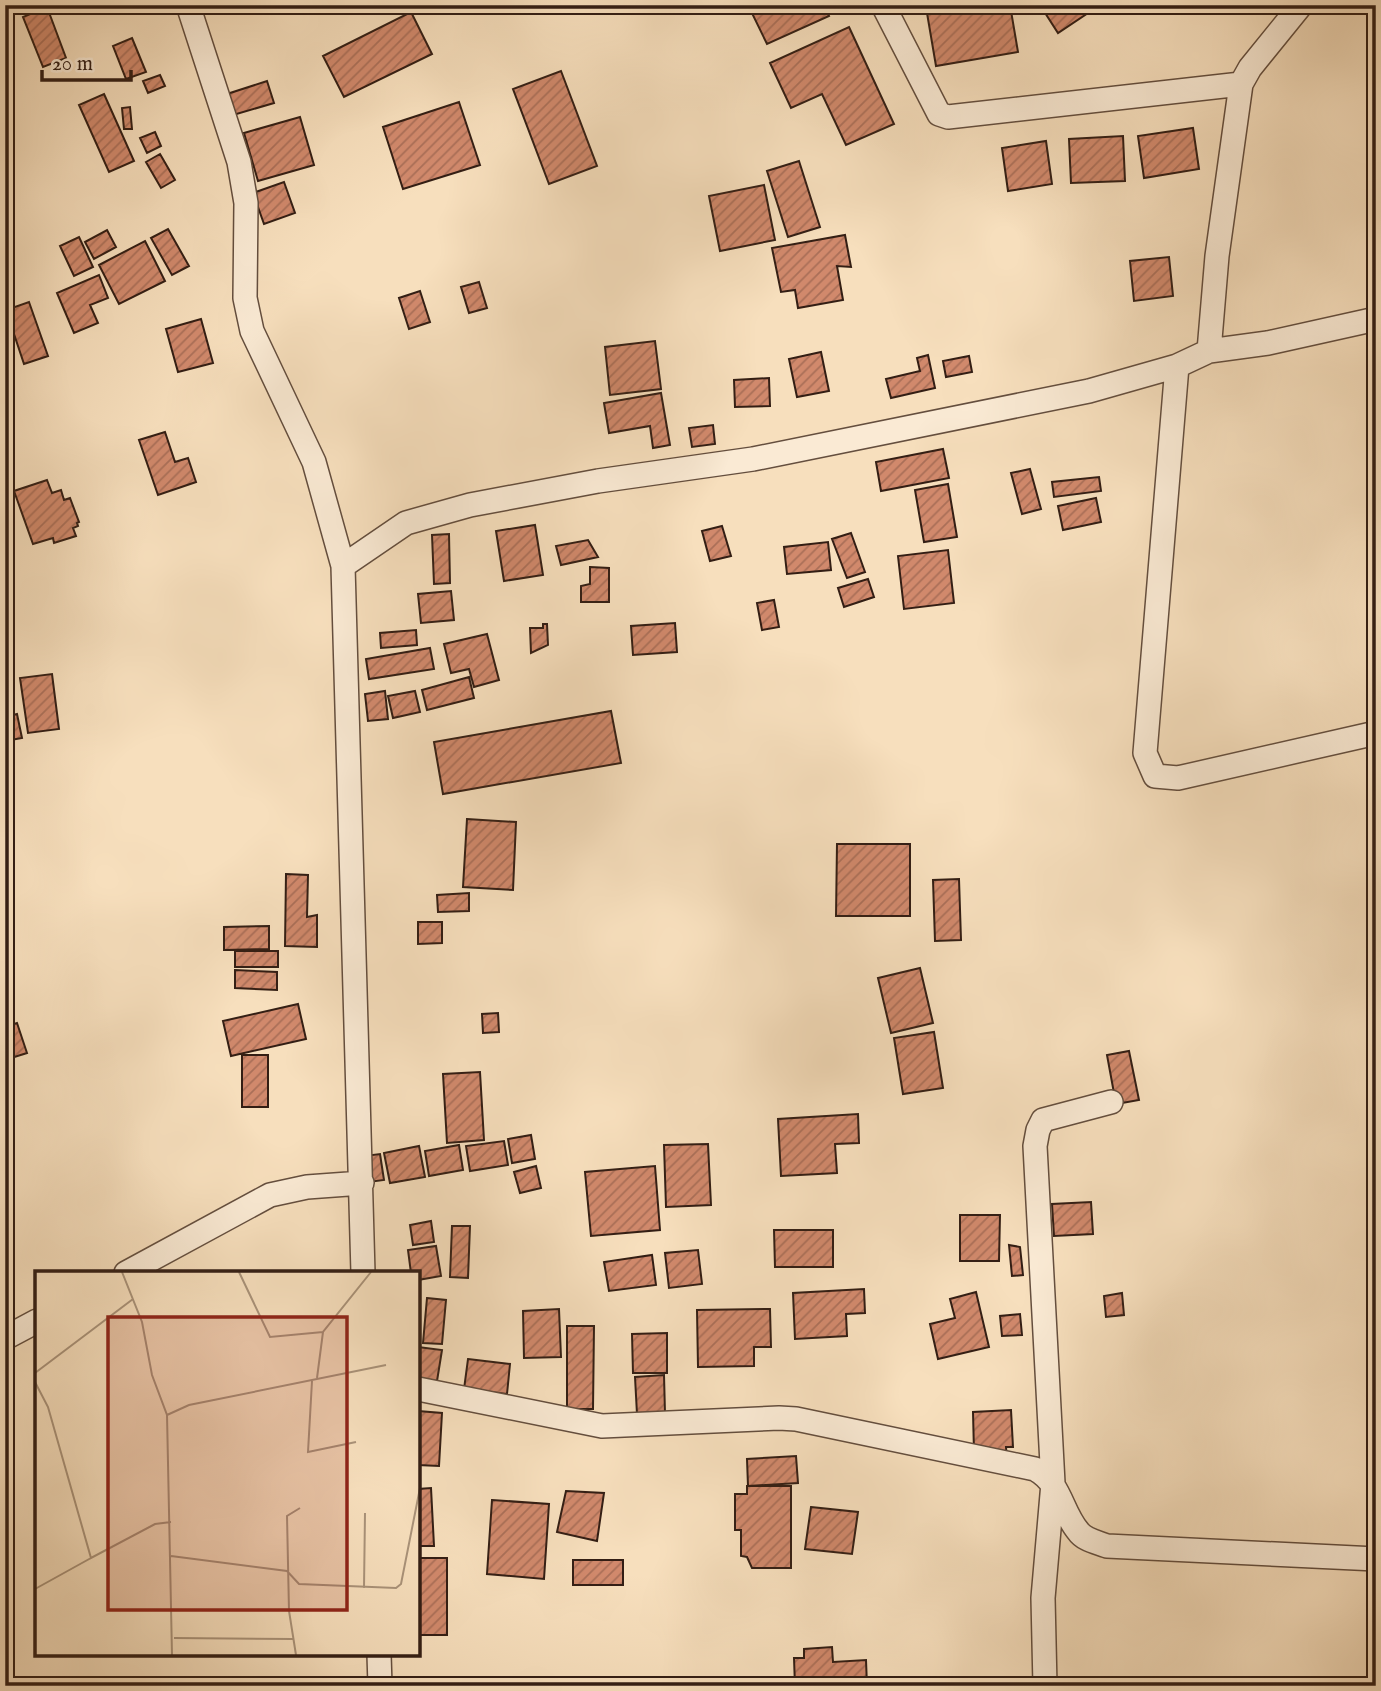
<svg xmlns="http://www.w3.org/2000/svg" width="1381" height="1691" font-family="'IM FELL English',serif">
<defs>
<pattern id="building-hatch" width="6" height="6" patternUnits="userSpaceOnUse" patternTransform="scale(1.75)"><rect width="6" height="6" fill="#d1896c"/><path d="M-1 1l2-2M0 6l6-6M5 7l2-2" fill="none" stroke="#aa6f58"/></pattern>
</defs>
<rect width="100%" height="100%" fill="#f7dfbd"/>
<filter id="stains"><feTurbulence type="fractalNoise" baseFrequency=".00286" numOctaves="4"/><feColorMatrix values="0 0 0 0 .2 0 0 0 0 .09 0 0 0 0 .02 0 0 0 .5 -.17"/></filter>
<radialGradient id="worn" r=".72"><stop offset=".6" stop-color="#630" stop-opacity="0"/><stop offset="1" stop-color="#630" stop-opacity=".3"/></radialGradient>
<path fill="url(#building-hatch)" stroke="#331e14" stroke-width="2" d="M279 5H316V9L280 12Z
M753 5H824L829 16 767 44 749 7Z
M972 5H1010L1018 52 936 66 927 13Z
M1040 5H1100L1058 33Z
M47 7 66 58 43 67 23 17Z
M411 12 432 54 344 97 323 56Z
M849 27 894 124 846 145 822 94 791 108 770 63Z
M132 38 146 72 126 79 113 46Z
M561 71 597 166 549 184 513 89Z
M160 75 165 86 148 93 143 81Z
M267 81 274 103 233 115 227 94Z
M104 94 134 161 109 172 79 105Z
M459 102 480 165 403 189 383 127Z
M130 107 132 129H124L122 108Z
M300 117 314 165 258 181 244 133Z
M1193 128 1199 169 1144 178 1138 136Z
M155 132 161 146 147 153 140 138Z
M1123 136 1125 181 1071 183 1069 139Z
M1046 141 1052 184 1008 191 1002 148Z
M160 154 175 180 161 188 146 162Z
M799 161 820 227 788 237 767 171Z
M284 182 295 213 264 224 253 193Z
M764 185 775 240 720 251 709 196Z
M168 229 189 266 172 275 151 238Z
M107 230 116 247 94 259 85 242Z
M845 235 851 267 837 266 843 300 798 308 795 290 781 292 772 248Z
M79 237 93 267 74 276 60 246Z
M145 241 165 281 119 304 99 265Z
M1169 257 1173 296 1134 301 1130 261Z
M99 275 108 298 90 305 98 323 74 333 57 293Z
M479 282 487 308 469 313 461 287Z
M420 291 430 322 409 329 399 298Z
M29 302 48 356 24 364 6 310Z
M201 319 213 363 178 372 166 329Z
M655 341 661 389 610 395 605 347Z
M821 352 829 391 797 397 789 359Z
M928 355 935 388 891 398 886 379 920 371 917 358Z
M969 356 972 372 946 377 943 361Z
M769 378 770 406 735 407 734 380Z
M661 393 670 445 653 448 650 426 609 433 604 403Z
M713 425 715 444 692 447 689 428Z
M165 432 175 462 188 458 196 482 158 495 139 440Z
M943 449 949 478 881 491 876 462Z
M1030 469 1041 509 1022 514 1011 473Z
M1099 477 1101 491 1054 497 1052 482Z
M47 480 52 493 61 490 64 500 70 498 79 522 77 523 78 526 73 528 76 536 54 543 53 538 33 544 14 491Z
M948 484 957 537 924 542 915 490Z
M1096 498 1101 522 1063 530 1058 506Z
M535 525 543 575 504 581 496 531Z
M722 526 731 556 710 561 702 531Z
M851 533 865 572 847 578 832 539Z
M449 534 450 583 434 584 432 535Z
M588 540 598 557 561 565 556 546Z
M828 542 831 570 787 574 784 547Z
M948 550 954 603 904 609 898 556Z
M590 567 609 568V602H581V586L590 584Z
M868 579 874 597 844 607 838 588Z
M451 591 454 620 421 623 418 594Z
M774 600 779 627 762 630 757 603Z
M675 623 677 652 633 655 631 626Z
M543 624H547L548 645 531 653 530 628H543Z
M416 630 417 645 381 648 380 633Z
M487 634 499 680 474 687 469 669 451 673 444 644Z
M430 648 434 669 369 679 366 659Z
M52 674 59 729 28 733 20 678Z
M469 677 474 698 427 710 422 690Z
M385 691 388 719 368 721 365 694Z
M415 691 420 712 393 718 388 696Z
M611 711 621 763 443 794 434 742Z
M17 714 22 738 5 741V717Z
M467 819 516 822 513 890 463 887Z
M837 844H910V916H836Z
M286 874 308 875 307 917 317 915V947L285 946Z
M959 879 961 940 935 941 933 880Z
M469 893V911L438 912 437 895Z
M418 922H442V943L418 944Z
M269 926V949L224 950V927Z
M235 951H278V967H235Z
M920 968 933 1023 891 1033 878 978Z
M235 970 277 972V990L235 988Z
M298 1004 306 1039 231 1056 223 1021Z
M498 1013 499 1032 483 1033 482 1014Z
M17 1023 27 1053 5 1060V1027Z
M934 1032 943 1088 903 1094 894 1038Z
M1129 1051 1139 1100 1116 1104 1107 1055Z
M242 1055H268V1107H242Z
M480 1072 484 1140 447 1143 443 1074Z
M858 1114 859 1143 835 1144 837 1173 781 1176 778 1119Z
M531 1135 535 1159 512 1163 508 1139Z
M504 1141 508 1165 470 1171 466 1146Z
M708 1144 711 1205 666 1207 664 1145Z
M459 1145 463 1170 429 1176 425 1151Z
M419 1146 425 1177 390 1183 384 1153Z
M380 1154 384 1180 369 1182 364 1156Z
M536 1166 541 1188 520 1193 514 1172Z
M655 1166 660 1230 591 1236 585 1172Z
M1091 1202 1093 1234 1054 1236 1052 1204Z
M960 1215H1000L999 1261H960Z
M431 1221 434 1242 413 1245 410 1225Z
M452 1226H470L468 1278 450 1277Z
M774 1230H833V1267H775Z
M1009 1245 1020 1247 1023 1275 1012 1276Z
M436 1246 441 1276 418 1280V1273H411L408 1250Z
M698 1250 702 1284 669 1288 665 1253Z
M652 1255 656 1285 609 1291 604 1262Z
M864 1289 865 1313 846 1314 847 1336 795 1339 793 1293Z
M976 1292 989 1347 938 1359 930 1324 955 1318 950 1299Z
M1122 1293 1124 1315 1106 1317 1104 1296Z
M427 1298 446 1300 442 1344 423 1343Z
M559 1309 561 1357 524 1358 523 1311Z
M770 1309 771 1347H754V1366L698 1367 697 1310Z
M1020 1314 1022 1335 1002 1336 1000 1316Z
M567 1326H594L593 1409H567Z
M667 1333V1373H633L632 1334Z
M418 1347 442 1350 437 1381 418 1378Z
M468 1359 510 1364 507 1394 464 1389Z
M664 1375 665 1413 637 1414 635 1377Z
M1011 1410 1013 1447H1006L1007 1460 974 1452 973 1412Z
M418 1411 442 1413 439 1466 418 1465Z
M796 1456 798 1483 748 1486 747 1459Z
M747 1486H791V1568H752L747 1557 741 1556V1530H735V1494H747Z
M431 1488 434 1546H418V1489Z
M566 1491 604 1493 597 1541 557 1532Z
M492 1500 549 1504 544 1579 487 1574Z
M811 1507 858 1512 852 1554 805 1549Z
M418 1558H447V1635H418Z
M573 1560H623V1585H573Z
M832 1647 833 1662 866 1660 867 1686H795L794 1658H804V1649Z"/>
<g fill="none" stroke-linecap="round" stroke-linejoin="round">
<g stroke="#644e3e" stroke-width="26">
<path id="street" d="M188 5 239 162 246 203 245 298 252 331 314 462 343 566 363 1273
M883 5 939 114 948 117 1241 84
M1209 351 1217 256 1241 84 1250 68 1301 5
M1177 366 1145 753 1155 776 1178 778 1376 733
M343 566 406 523 470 505 598 481 753 459 1089 391 1177 366 1209 351 1268 343 1376 319
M126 1273 270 1195 307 1187 362 1183
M5 1338 37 1321
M418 1389 602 1426 779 1418 796 1419 1035 1469C1061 1483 1061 1511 1078 1531 1084 1540 1097 1542 1107 1546L1376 1559
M379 1654 380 1686
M1045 1686 1043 1598 1053 1483 1035 1146 1038 1130 1043 1120 1111 1102"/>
</g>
<use href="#street" stroke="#faead4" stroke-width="23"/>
</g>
<g transform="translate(35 1271)">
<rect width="385" height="385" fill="#f7dfbd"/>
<path fill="none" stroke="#a99279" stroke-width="2" d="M87 1 107 51 117 104 132 144 137 384M204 1 235 66 288 61M0 102 98 28M282 107 288 61 336 1M277 110 273 181 321 171M0 111 13 136 56 287 120 253 136 251M132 144 154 134 351 94M136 285 252 300 264 313 361 317 366 313 385 217M329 317 330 242M0 318 56 287M139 367 258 368M261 384 254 340 252 245 265 237"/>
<path fill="#8f2418" fill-opacity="0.15" stroke="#8f2418" stroke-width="3.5" d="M73 46H312V339H73Z"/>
<rect width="385" height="385" fill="none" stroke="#331e14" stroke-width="3.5"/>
</g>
<rect width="1381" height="1691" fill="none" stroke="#f7dfbd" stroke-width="28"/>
<rect x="7" y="7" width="1367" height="1677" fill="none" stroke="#331e14" stroke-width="3.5"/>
<rect x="14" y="14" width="1353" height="1663" fill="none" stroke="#331e14" stroke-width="2"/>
<path d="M42 70v10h89v-10" fill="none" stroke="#331e14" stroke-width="3.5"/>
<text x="52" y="70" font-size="21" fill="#331e14" stroke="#faead4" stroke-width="5" paint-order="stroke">20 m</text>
<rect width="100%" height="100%" filter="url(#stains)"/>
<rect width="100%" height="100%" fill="url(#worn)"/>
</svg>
